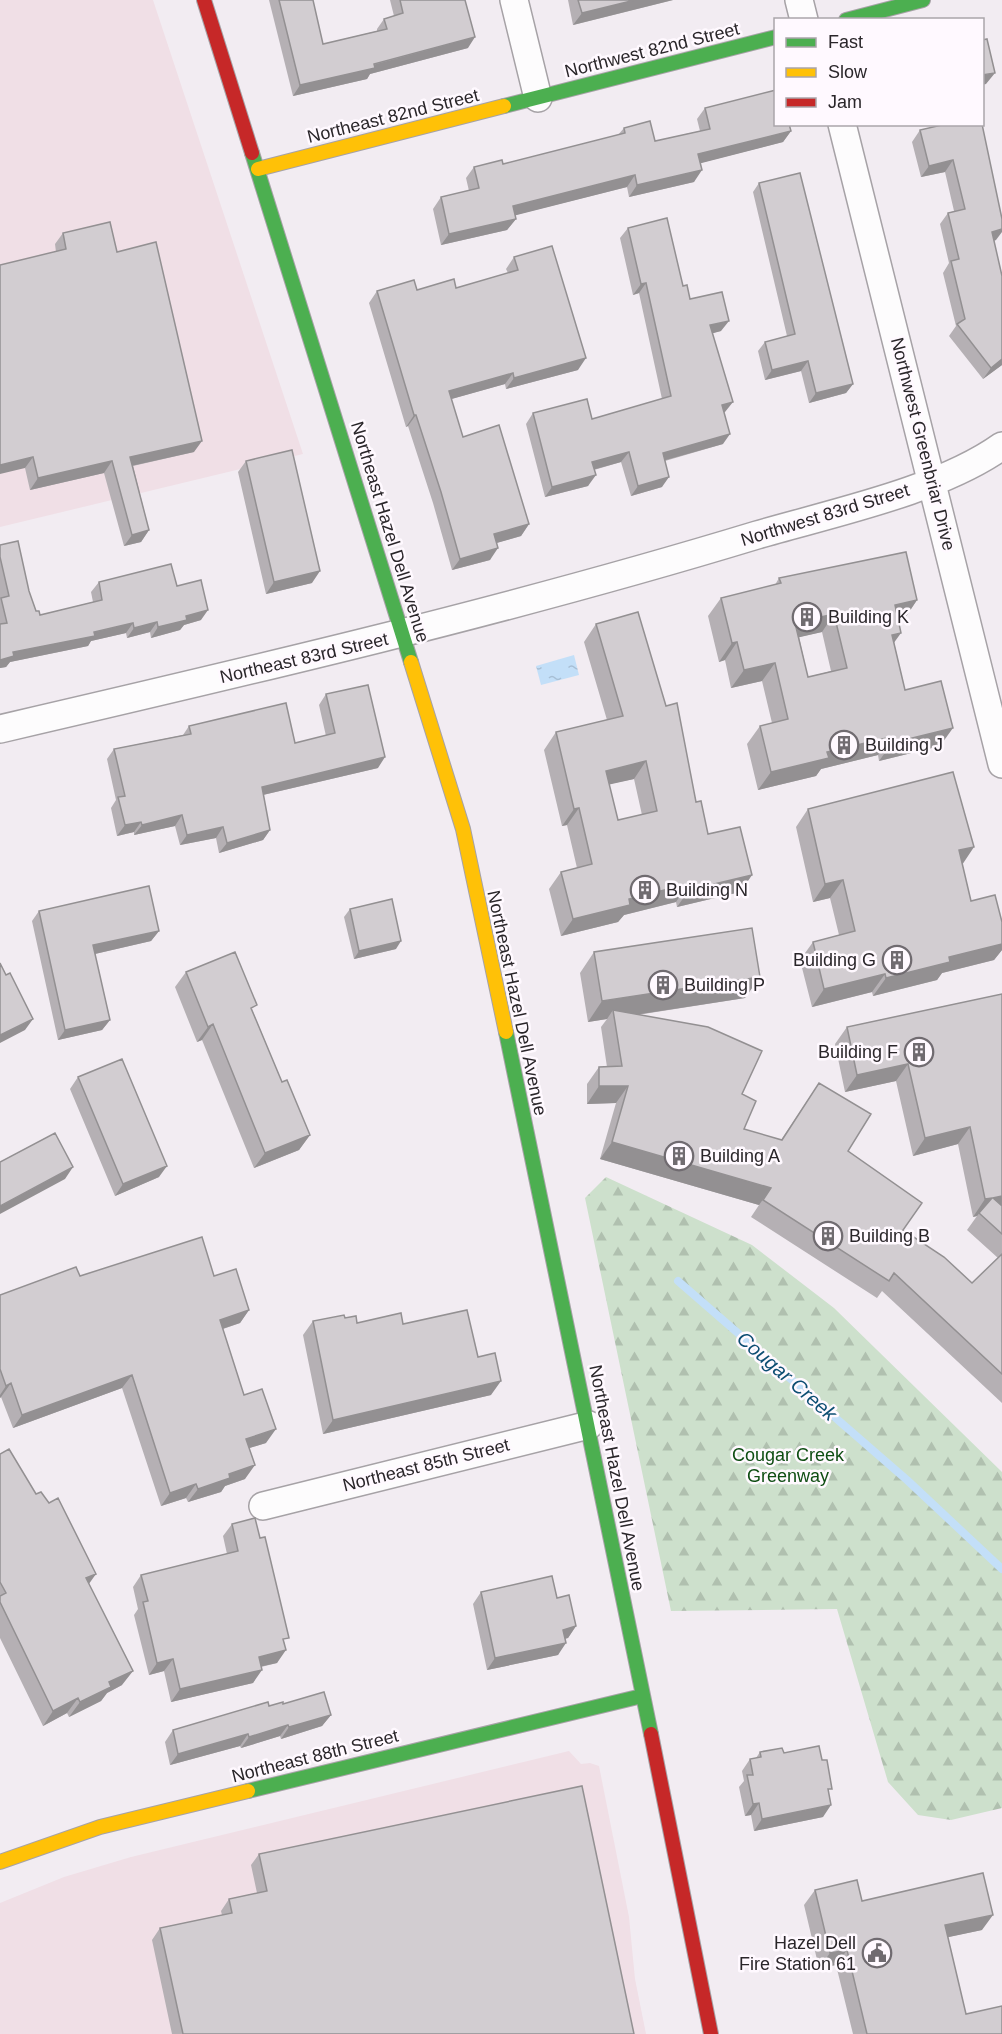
<svg xmlns="http://www.w3.org/2000/svg" width="1002" height="2034" font-family="Arial,sans-serif">
<defs>
<pattern id="forest-firs" width="22" height="20" patternUnits="userSpaceOnUse" patternTransform="scale(1.5)"><rect width="22" height="20" fill="#cde0cc"/><path d="M5 1l3.5 6h-7zM16 11l3.5 6h-7z" fill="#b0c0af"/></pattern>
<pattern id="water-ripples" width="26" height="14" patternUnits="userSpaceOnUse" patternTransform="scale(1.5)"><rect width="26" height="14" fill="#c3dff8"/><path d="M2 4q2-2 4 0t4 0M15 11q2-2 4 0t4 0" fill="none" stroke="#a8bfd5"/></pattern>
</defs>
<rect width="100%" height="100%" fill="#f2ecf2"/>
<path fill="#f0dfe6" d="M0 0H153L303 454 0 527Z
M569 1751 581 1764 590 1763 599 1766 629 1917 635 1979 646 2034H0V1903L64 1877 131 1857Z"/>
<path fill="url(#forest-firs)" d="M606 1177 752 1245 834 1308 1002 1472V1808L951 1820 918 1815 888 1782 837 1609 671 1611 585 1198Z"/>
<path fill="url(#water-ripples)" d="M574 655 579 675 541 685 536 666Z"/>
<g fill="none" stroke-linecap="round" stroke-linejoin="round">
<path stroke="#c3dff8" stroke-width="8" d="M678 1281 907 1480 1002 1569"/>
<g stroke="#a6a2a6" stroke-width="30">
<path id="street" d="M514 0 538 98
M799 0 804 20
M842 124 1002 764
M0 729C254 670 507 611 757 535 832 513 939 491 1002 446
M263 1506 589 1425"/>
</g>
<g stroke="#a6a2a6" stroke-width="16">
<path id="fast" d="M846 20 923 0
M504 106 776 37
M252 153 411 662
M506 1032 651 1734
M248 1791 642 1696"/>
</g>
<g stroke="#a6a2a6" stroke-width="16">
<path id="slow" d="M258 169 504 106
M411 662 463 829 506 1032
M0 1862 100 1827 248 1791"/>
</g>
<g stroke="#a6a2a6" stroke-width="16">
<path id="jam" d="M204 0 252 153
M651 1734 711 2034"/>
</g>
<use href="#street" stroke="#fdfcfd" stroke-width="27"/>
<use href="#fast" stroke="#4caf50" stroke-width="14"/>
<use href="#slow" stroke="#ffc107" stroke-width="14"/>
<use href="#jam" stroke="#c62828" stroke-width="14"/>
</g>
<path fill="#b5b0b4" fill-rule="evenodd" d="M269 0H313L323 44 377 31V29L384 19 394 16 390 0H465L468 48 370 74 367 79 293 96Z
M568 0H673L573 25Z
M705 108 791 131 783 142 700 163 694 182 629 197 627 187 515 215 516 219 507 230 441 245 433 209 441 197 469 191 466 178 474 167 503 164 618 135 624 128 655 141 700 131 697 119Z
M946 124 996 240 994 241 1002 365 983 379 949 336 956 326 943 273 949 263 940 224 948 213 954 211 945 172 921 177 912 142 920 130Z
M759 183 853 384 846 393 809 403 801 371 765 380 758 351 765 342 787 336 753 192Z
M628 228 683 286 690 299 721 331 712 333 725 412 724 413 723 444 665 461 662 487 631 496 621 462 594 470 588 486 545 497 526 424 533 413 592 419 662 399 639 293 633 295 620 238Z
M63 233 117 252 194 452 133 466 149 530 141 542 124 546 104 473 30 490 25 468 56 252 55 244Z
M514 257 578 370 506 389 505 384 451 399 463 437 529 524 521 536 496 543 490 560 452 570 433 503 408 426 406 427 369 303 377 291 417 290 456 288 508 273 506 269Z
M246 461 312 583 266 594 238 472Z
M0 545 29 591 36 611 40 615 93 602 91 592 99 582 177 586 201 620 184 625 180 630 151 638 150 632 127 638 126 633 91 641 88 646 10 662 6 667 0 668Z
M779 578 917 600 905 618 898 620 894 642 905 690 940 746 879 761 878 755 821 769 816 776 758 790 747 744 760 726 772 723 762 681 731 688 725 660 719 662 708 616 721 598 775 585ZM822 632 831 671 808 677 799 637Z
M596 624 666 706 696 802 708 834 752 875 740 892 677 907 676 902 624 915 618 922 561 936 549 889 561 872 577 868 567 825 562 826 544 750 556 732 607 720 584 642ZM634 779 642 815 618 820 609 784Z
M326 694 378 768 263 795 270 830 263 840 219 853 216 838 180 845 175 826 134 835V832L117 836 111 808 116 800 107 759 114 749 183 735 189 726 295 743 326 736 319 705Z
M808 809 962 864 971 901 1002 922V950L994 960 942 973 937 980 873 996 872 992 812 1007 800 960 813 942 839 935 830 898 813 902 796 827Z
M350 909 396 949 354 959 344 917Z
M39 911 159 931 151 941 95 954 110 1020 102 1030 58 1040 32 921Z
M594 952 745 998 637 1015 742 1094 744 1129 781 1140 819 1083 848 1151 903 1230 972 1283 998 1258 967 1230 977 1216 973 1217 958 1144 913 1156 896 1081 845 1092 835 1044 847 1027 1002 994V1403L882 1291 877 1298 751 1217 759 1205 600 1159 616 1103 587 1104V1084L599 1067H607L601 1027 607 1019 588 1022 580 973Z
M186 972 253 1012 282 1082 310 1135 299 1150 254 1168 202 1040 197 1042 175 987Z
M78 1077 159 1177 115 1196 70 1089Z
M80 1276H214L249 1310 240 1323 223 1329 244 1395 266 1443 249 1448 245 1479 225 1486 221 1492 188 1502 186 1498 161 1506 122 1388 13 1428 1 1397 0 1398V1295Z
M345 1318 357 1323 403 1324 478 1357 491 1395 323 1434 303 1335 313 1321Z
M0 1454 89 1584 122 1685 107 1693 101 1701 69 1717 67 1713 43 1726 0 1638Z
M232 1524 285 1644 277 1663 261 1667 253 1683 171 1702 164 1671 149 1675 134 1615 138 1609 133 1587 141 1575 227 1554 223 1536Z
M481 1592 557 1598 576 1626 568 1638 565 1639 558 1655 487 1670 473 1604Z
M283 1704 331 1715 322 1726 281 1739 280 1736 241 1748 240 1746 170 1765 165 1742 173 1730 269 1706Z
M760 1752 784 1753 828 1794 823 1817 754 1831 751 1815 745 1816 739 1787 744 1781 742 1771 750 1759 756 1758Z
M259 1854 634 2034H172L152 1940 160 1928 222 1915 221 1911 229 1899 257 1893 251 1865Z
M815 1890 982 1930 948 1937 966 2014 1002 2034H853L836 1965 819 1968 804 1905Z"/>
<path fill="#939092" d="M635 0H673L573 25 582 13Z
M475 37 468 48 370 74 367 79 293 96 300 85Z
M995 73 986 84 982 85V75Z
M791 131 783 142 690 166 698 154Z
M953 160 945 172 921 177 929 166Z
M702 170 694 182 629 197 637 185Z
M635 175 627 187 505 218 513 206Z
M516 219 507 230 441 245 449 234Z
M1002 229V232L996 240 983 243 992 232Z
M646 283 639 293 633 295 641 284Z
M729 321 721 331 703 336 710 325Z
M586 358 578 370 506 389 514 378Z
M1002 359V365L983 379 991 368Z
M808 361 801 371 765 380 772 370Z
M513 373 505 384 441 402 449 391Z
M853 384 846 393 809 403 816 393Z
M733 402 725 412 714 416 722 405Z
M414 415H416L408 426 406 427Z
M730 434 723 444 655 463 663 453Z
M202 441 194 452 122 468 130 457Z
M629 452 621 462 585 472 592 462Z
M33 457 25 468 0 474V465Z
M112 461 104 473 30 490 38 478Z
M596 475 588 486 545 497 552 487Z
M669 477 662 487 631 496 638 486Z
M529 524 521 536 486 546 494 534Z
M149 530 141 542 124 546 132 535Z
M498 548 490 560 452 570 460 559Z
M320 571 312 583 266 594 274 582Z
M917 600 905 618 882 623 895 605Z
M208 610 201 620 184 625 180 630 151 638 158 627 186 616Z
M834 614 822 632 783 641 795 623Z
M157 622 150 632 127 638 134 628Z
M133 623 126 633 91 641 88 646 10 662 6 667 0 668V660L13 652Z
M901 633 888 651 892 635Z
M737 642 725 660 719 662 732 643Z
M775 663 762 681 731 688 744 670Z
M953 728 940 746 879 761 892 743Z
M891 737 878 755 821 769 816 776 758 790 771 772 827 752Z
M385 757 378 768 254 797 262 787Z
M646 761 634 779 594 788 606 771Z
M579 808 567 825 562 826 574 809Z
M182 815 175 826 134 835 142 825Z
M141 822 134 832 117 836 125 825Z
M223 827 216 838 180 845 187 835Z
M270 830 263 840 219 853 227 843Z
M974 847 962 865 959 850Z
M752 875 740 892 677 907 689 890Z
M843 880 830 898 813 902 825 884Z
M688 884 676 902 624 915 618 922 561 936 573 919 629 899Z
M159 931 151 941 86 956 93 945Z
M401 941 396 949 354 959 359 951Z
M1002 944V950L994 960 942 973 937 980 873 996 886 978 949 957Z
M885 974 872 992 812 1007 824 989Z
M760 977 745 998 615 1018 613 1010 607 1019 588 1022 602 1001Z
M33 1019 25 1030 0 1043V1035Z
M110 1020 102 1030 58 1040 65 1030Z
M213 1024 202 1040 197 1042 208 1027Z
M908 1064 896 1081 845 1092 857 1075Z
M599 1086H628L616 1103 587 1104Z
M970 1127 958 1144 913 1156 925 1138Z
M310 1135 299 1150 254 1168 265 1153Z
M612 1142 771 1188 759 1205 600 1159Z
M167 1166 159 1177 115 1196 123 1184Z
M73 1167 65 1179 0 1214V1206Z
M1002 1196V1211L993 1198Z
M992 1198 977 1216 973 1217 985 1199Z
M249 1310 240 1323 210 1333 220 1320Z
M132 1375 122 1388 13 1428 22 1415Z
M501 1381 491 1395 323 1434 333 1420Z
M11 1383 1 1397 0 1398V1395L6 1386Z
M276 1429 266 1443 237 1452 246 1439Z
M255 1465 245 1479 225 1486 221 1492 188 1502 198 1489 229 1474Z
M196 1484 186 1498 161 1506 170 1493Z
M96 1574 86 1588V1578Z
M576 1626 568 1638 554 1641 563 1630Z
M566 1643 558 1655 487 1670 495 1658Z
M286 1650 277 1663 250 1669 259 1657Z
M173 1659 164 1671 149 1675 157 1663Z
M262 1670 253 1683 171 1702 180 1689Z
M133 1671 122 1685 107 1693 101 1701 69 1717 80 1702 109 1682Z
M78 1698 67 1713 43 1726 53 1711Z
M331 1715 322 1726 281 1739 289 1727Z
M288 1725 280 1736 241 1748 249 1737Z
M248 1734 240 1746 170 1765 178 1754Z
M759 1803 751 1815 745 1816 753 1804Z
M831 1805 823 1817 754 1831 762 1819Z
M993 1915 982 1930 935 1940 945 1925Z
M847 1950 836 1965 819 1968 830 1953Z"/>
<path fill="#d2cdd1" stroke="#939092" stroke-width="1.5" fill-rule="evenodd" d="M279 0H313L323 44 387 29 384 19 403 13 400 0H465L475 37 374 64 375 68 300 85Z
M578 0H635L582 13Z
M987 39 995 73 982 75V40Z
M776 90V124H789L791 131 698 154 702 170 637 185 635 175 513 206 516 219 449 234 441 197 479 188 474 167 502 160 503 164 625 133 624 128 650 121 655 141 710 129 705 108Z
M946 124H982L1002 219V229L992 232 1002 276V359L991 368 957 324 965 319 951 261 959 259 948 213 965 209 953 160 929 166 920 130Z
M800 173 853 384 816 393 808 361 772 370 765 342 795 334 759 183Z
M667 218 683 286 687 285 690 299 722 292 729 321 710 325 733 402 722 405 730 434 663 453 669 477 638 486 629 452 592 462 596 475 552 487 533 413 587 399 592 419 671 396 646 283 641 284 628 228Z
M110 222 117 252 156 242 202 441 130 457 149 530 132 535 112 461 38 478 33 457 0 465V265L66 249 63 233Z
M552 246 586 358 514 378 513 373 449 391 463 437 499 425 529 524 494 534 498 548 460 559 441 492 416 415H414L377 291 414 280 417 290 454 279 456 288 518 270 514 257Z
M292 450 320 571 274 582 246 461Z
M18 541 29 591 36 611H39L40 615 102 600 99 582 171 564 177 586 201 580 208 610 186 616 187 620 158 627 157 622 134 628 133 623 94 632 95 636 13 652 14 656 0 660V624L7 623 1 598 9 596 0 557V545Z
M906 552 917 600 895 605 901 633 892 635 905 690 941 681 953 728 892 743 891 737 827 752 829 758 771 772 760 726 788 719 775 663 744 670 737 642 732 643 721 598 781 583 779 578ZM834 614 847 668 808 677 795 623Z
M638 612 666 706 677 703 696 802 701 801 708 834 740 827 752 875 689 890 688 884 629 899 630 905 573 919 561 872 592 864 579 808 574 809 556 732 623 716 596 624ZM646 761 657 811 618 820 606 771Z
M368 685 385 757 262 787 270 830 227 843 223 827 187 835 182 815 142 825 141 822 125 825 118 797 125 796 114 749 191 734 189 726 286 703 295 743 335 733 326 694Z
M953 772 974 847 959 850 971 901 995 895 1002 922V944L949 957 950 962 886 978 885 974 824 989 813 942 855 931 843 880 825 884 808 809Z
M149 886 159 931 93 945 110 1020 65 1030 39 911Z
M392 899 401 941 359 951 350 909Z
M752 928 760 977 602 1001 594 952Z
M235 952 257 1005 251 1008 282 1082 287 1080 310 1135 265 1153 213 1024 208 1027 186 972Z
M0 963 6 975 10 973 33 1019 0 1035Z
M1002 994V1196L993 1198 1002 1206V1234L979 1213 992 1198 985 1199 970 1127 925 1138 908 1064 857 1075 847 1027Z
M613 1010 708 1027 762 1051 742 1094 756 1101 744 1129 782 1140 819 1083 871 1114 848 1151 922 1203 903 1230 944 1257 972 1283 1002 1254V1374L894 1273 889 1281 763 1200 771 1188 612 1142 628 1086H599V1067L622 1066Z
M122 1059 167 1166 123 1184 78 1077Z
M55 1133 73 1167 0 1206V1162Z
M202 1237 214 1276 236 1269 249 1310 220 1320 244 1395 262 1389 276 1429 246 1439 255 1465 229 1474 230 1478 198 1489 196 1484 170 1493 132 1375 22 1415 11 1383 6 1386 0 1369V1295L76 1267 80 1276Z
M467 1310 478 1357 495 1353 501 1381 333 1420 313 1321 344 1315 345 1318 356 1316 357 1323 401 1313 403 1324Z
M9 1449 36 1494 41 1492 49 1503 58 1498 96 1574 86 1578 133 1671 109 1682 111 1687 80 1702 78 1698 53 1711 0 1602V1596L6 1593 0 1582V1454Z
M255 1518 260 1538 265 1537 275 1579 289 1638 283 1639 286 1650 259 1657 262 1670 180 1689 173 1659 157 1663 143 1602 148 1601 141 1575 238 1551 232 1524Z
M552 1576 557 1598 569 1595 576 1626 563 1630 566 1643 495 1658 481 1592Z
M324 1692 331 1715 289 1727 288 1725 249 1737 248 1734 178 1754 173 1730 268 1702 269 1706 283 1702V1704Z
M819 1746 822 1760H827L832 1789H828L831 1805 762 1819 759 1803 753 1804 747 1775H753L750 1759 761 1757 760 1752 782 1748 784 1753Z
M582 1786 634 2034H183L160 1928 232 1913 229 1899 267 1891 259 1854Z
M983 1873 993 1915 945 1925 966 2014 1002 2006V2034H867L847 1950 830 1953 815 1890 857 1880 862 1901Z"/>
<defs>
<g id="building-ring" transform="scale(1.5)"><circle r="9.5" fill="#fff9ff" stroke="#706b70" stroke-width="1.5"/><path d="M-4-6H4V6H1V3H-1V6H-4ZM-2.5-4.3h1.7v1.8h-1.7ZM.8-4.3h1.7v1.8H.8ZM-2.5-1h1.7V.8h-1.7ZM.8-1h1.7V.8H.8Z" fill="#706b70"/></g>
<g id="civic-ring" transform="scale(1.5)"><circle r="9.5" fill="#fff9ff" stroke="#706b70" stroke-width="1.5"/><path d="M-.6-6.5H3V-4.5H.6V-3L4-1V1h2V6H-6V1h2V-1L-.6-3ZM-1.2 2.5V6h2.4V2.5Z" fill="#706b70"/></g>
</defs>
<g fill-rule="evenodd">
<use href="#building-ring" x="807" y="617"/>
<use href="#building-ring" x="844" y="745"/>
<use href="#building-ring" x="645" y="890"/>
<use href="#building-ring" x="897" y="960"/>
<use href="#building-ring" x="663" y="985"/>
<use href="#building-ring" x="919" y="1052"/>
<use href="#building-ring" x="679" y="1156"/>
<use href="#building-ring" x="828" y="1236"/>
<use href="#civic-ring" x="877" y="1953"/>
</g>
<g text-anchor="middle" stroke-width="5" stroke-linejoin="round" paint-order="stroke">
<g font-size="18" fill="#2a262a" stroke="#fff9ff">
<text transform="translate(652 50) rotate(-14)" y="6">Northwest 82nd Street</text>
<text transform="translate(393 116) rotate(-14)" y="6">Northeast 82nd Street</text>
<text transform="translate(923 444) rotate(76)" y="6">Northwest Greenbriar Drive</text>
<text transform="translate(825 515) rotate(-17)" y="6">Northwest 83rd Street</text>
<text transform="translate(390 532) rotate(73)" y="6">Northeast Hazel Dell Avenue</text>
<text transform="translate(304 658) rotate(-13)" y="6">Northeast 83rd Street</text>
<text transform="translate(517 1003) rotate(78)" y="6">Northeast Hazel Dell Avenue</text>
<text transform="translate(426 1465) rotate(-14)" y="6">Northeast 85th Street</text>
<text transform="translate(617 1478) rotate(79)" y="6">Northeast Hazel Dell Avenue</text>
<text transform="translate(315 1756) rotate(-14)" y="6">Northeast 88th Street</text>
</g>
<g font-size="18" fill="#2a262a" stroke="#fff9ff" text-anchor="start">
<text x="828" y="623">Building K</text>
<text x="865" y="751">Building J</text>
<text x="666" y="896">Building N</text>
<text x="876" y="966" text-anchor="end">Building G</text>
<text x="684" y="991">Building P</text>
<text x="898" y="1058" text-anchor="end">Building F</text>
<text x="700" y="1162">Building A</text>
<text x="849" y="1242">Building B</text>
<text x="856" y="1949" text-anchor="end">Hazel Dell<tspan x="856" dy="21">Fire Station 61</tspan></text>
</g>
<g font-size="18" fill="#0f4e13" stroke="#fff9ff">
<text x="788" y="1461">Cougar Creek<tspan x="788" dy="21">Greenway</tspan></text>
</g>
<g font-size="20" font-style="italic" fill="#0d4e73" stroke="#fff9ff">
<text transform="translate(787 1376) rotate(41)" y="7">Cougar Creek</text>
</g>
</g>
<rect x="774" y="18" width="210" height="108" fill="#fff9ff" stroke="#aaa5aa" stroke-width="1.5"/>
<rect x="786" y="38" width="30" height="9" fill="#4caf50" stroke="#aaa5aa" stroke-width="1.5"/>
<text x="828" y="48" font-size="18" fill="#2a262a">Fast</text>
<rect x="786" y="68" width="30" height="9" fill="#ffc107" stroke="#aaa5aa" stroke-width="1.5"/>
<text x="828" y="78" font-size="18" fill="#2a262a">Slow</text>
<rect x="786" y="98" width="30" height="9" fill="#c62828" stroke="#aaa5aa" stroke-width="1.5"/>
<text x="828" y="108" font-size="18" fill="#2a262a">Jam</text>
</svg>
